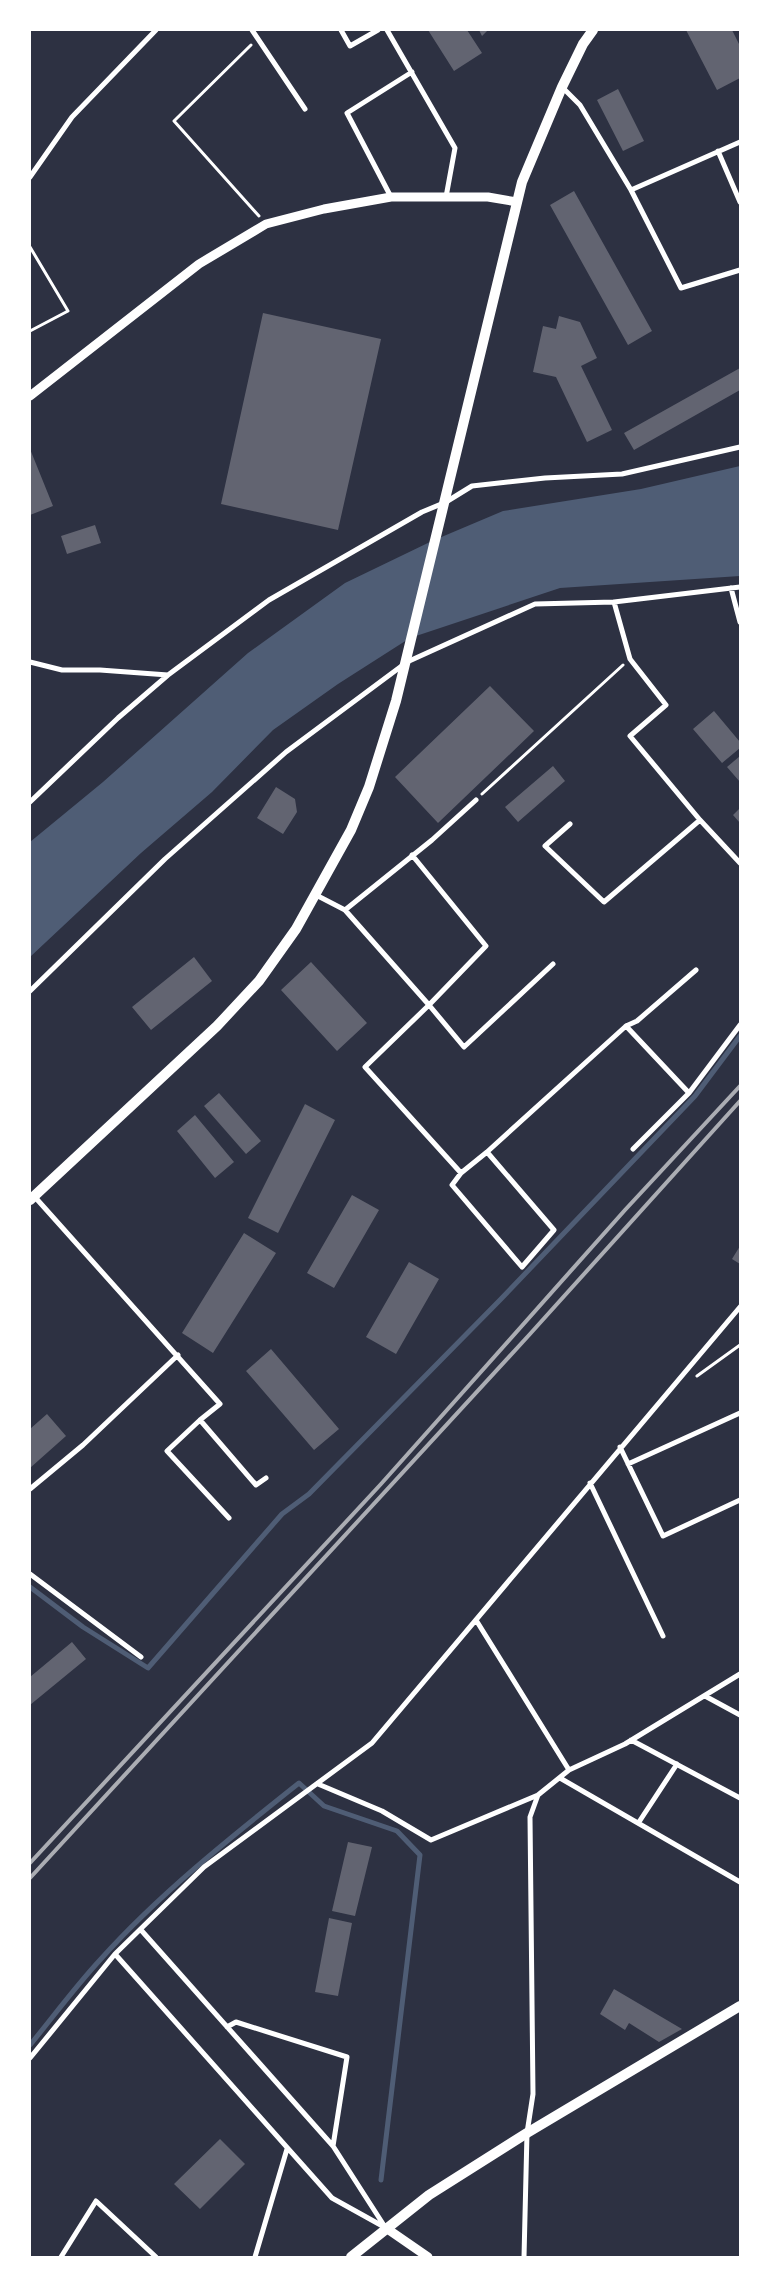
<svg xmlns="http://www.w3.org/2000/svg" width="770" height="2287" font-family="Karla,sans-serif">
<rect width="100%" height="100%" fill="#2d3142"/>
<path fill="#4f5d75" d="M740 466V576L560 588 410 638 338 684 273 730 212 792 141 853 30 957V842L103 782 248 653 345 583 432 541 503 511 641 489Z"/>
<g fill="none" stroke-linecap="round" stroke-linejoin="round">
<path stroke="#4f5d75" stroke-width="5" d="M30 1587 83 1627 148 1668 282 1514 309 1494 500 1300 695 1096 740 1036
M30 2045C53 2017 75 1987 100 1960 158 1895 231 1837 299 1783L324 1806 397 1831 420 1855 381 2180"/>
</g>
<path fill="#626471" d="M428 30H467L482 53 454 71Z
M479 30H488L482 36Z
M686 30H732L740 46V78L717 90Z
M618 89 644 141 623 151 597 100Z
M574 191 652 331 628 345 550 205Z
M263 313 381 339 338 530 221 504Z
M559 316 580 322 597 358 581 366 612 430 587 442 556 377 533 372 543 326 556 329Z
M740 368V390L634 450 624 433Z
M30 449 53 506 30 515Z
M95 525 101 543 67 554 61 536Z
M490 686 534 731 438 823 395 777Z
M714 711 740 742V748L722 763 693 729Z
M740 756V782L727 767Z
M553 766 565 781 518 822 505 807Z
M276 787 295 799 297 812 283 834 257 818Z
M740 808V823L733 815Z
M194 957 212 981 151 1030 132 1007Z
M311 962 367 1023 337 1051 281 990Z
M219 1093 261 1141 246 1154 204 1106Z
M305 1104 335 1120 278 1233 248 1218Z
M195 1115 234 1162 215 1178 177 1131Z
M352 1195 379 1210 334 1288 307 1273Z
M244 1233 276 1253 213 1353 182 1333Z
M740 1246V1264L732 1259Z
M409 1262 439 1279 396 1354 366 1337Z
M271 1349 339 1429 314 1450 246 1371Z
M47 1414 66 1436 30 1468V1429Z
M72 1642 86 1659 30 1705V1677Z
M348 1842 372 1847 355 1916 332 1911Z
M329 1918 352 1923 338 1996 315 1992Z
M614 1989 682 2029 659 2042 629 2023 625 2030 600 2014Z
M220 2139 245 2164 200 2209 174 2184Z"/>
<g fill="none" stroke-linecap="round" stroke-linejoin="round">
<path stroke="#fff" stroke-width="3" d="M251 45 174 121 259 216
M30 247 68 311 30 331
M482 794 623 665
M697 1376 740 1345"/>
<path stroke="#fff" stroke-width="5" d="M252 30 305 109
M341 30 350 46 378 30
M387 30 455 148 446 197
M562 87 580 105 631 190 681 288 740 270
M718 151 740 202
M30 177 72 117 156 30
M631 190 740 142
M391 197 347 113 412 72
M731 588 740 622
M614 602 630 659 666 705 630 736 700 820 740 863
M30 662 62 670H100L168 675
M30 802 118 718 168 675 269 600 422 512 446 502 472 486 545 478 622 474 740 447
M570 824 545 846 604 902 700 820
M412 855 486 946 429 1005 464 1047 553 964
M316 895 345 910 429 1005 365 1067 461 1173
M345 910 432 840 476 800
M30 991 165 859 286 752 407 662 535 604 614 602 740 587
M626 1026 637 1021 696 970
M633 1149 689 1093
M487 1152 554 1230 522 1267 452 1185 461 1173 487 1152 626 1026 689 1093 740 1025
M34 1196 220 1404 200 1420 167 1451 229 1518
M200 1420 256 1485 266 1478
M620 1447 663 1536 740 1500
M628 1464 740 1413
M590 1483 663 1636
M30 1489 83 1445 178 1355
M30 1574 141 1657
M476 1620 569 1770
M705 1696 740 1715
M631 1740 740 1798
M560 1778 740 1882
M318 1784 382 1811 431 1840 538 1795
M639 1822 677 1764
M141 1930 333 2146 385 2227
M115 1954 332 2198 386 2228
M227 2027 236 2022 347 2057 333 2146
M30 2058 115 1954 204 1867 372 1743 740 1307
M61 2257 96 2201 156 2257
M255 2257 287 2149
M524 2257 527 2133 533 2094 530 1817 538 1795 569 1770 625 1744 740 1674"/>
<path stroke="#fff" stroke-width="9" d="M30 396 199 264 266 224 324 209 391 197H488L517 202
M386 2228 428 2257"/>
<path stroke="#fff" stroke-width="10" d="M30 1200 217 1026 259 981 296 929 351 830 369 787 396 701 522 182 562 87 583 44 593 30
M351 2257 429 2195 527 2133 740 2006"/>
<path stroke="#abadb3" stroke-width="4" d="M30 1863 381 1484 625 1210 740 1086
M30 1878 530 1334 740 1101"/>
</g>
<rect width="770" height="2287" fill="none" stroke="#ffffff" stroke-width="62"/>
</svg>
